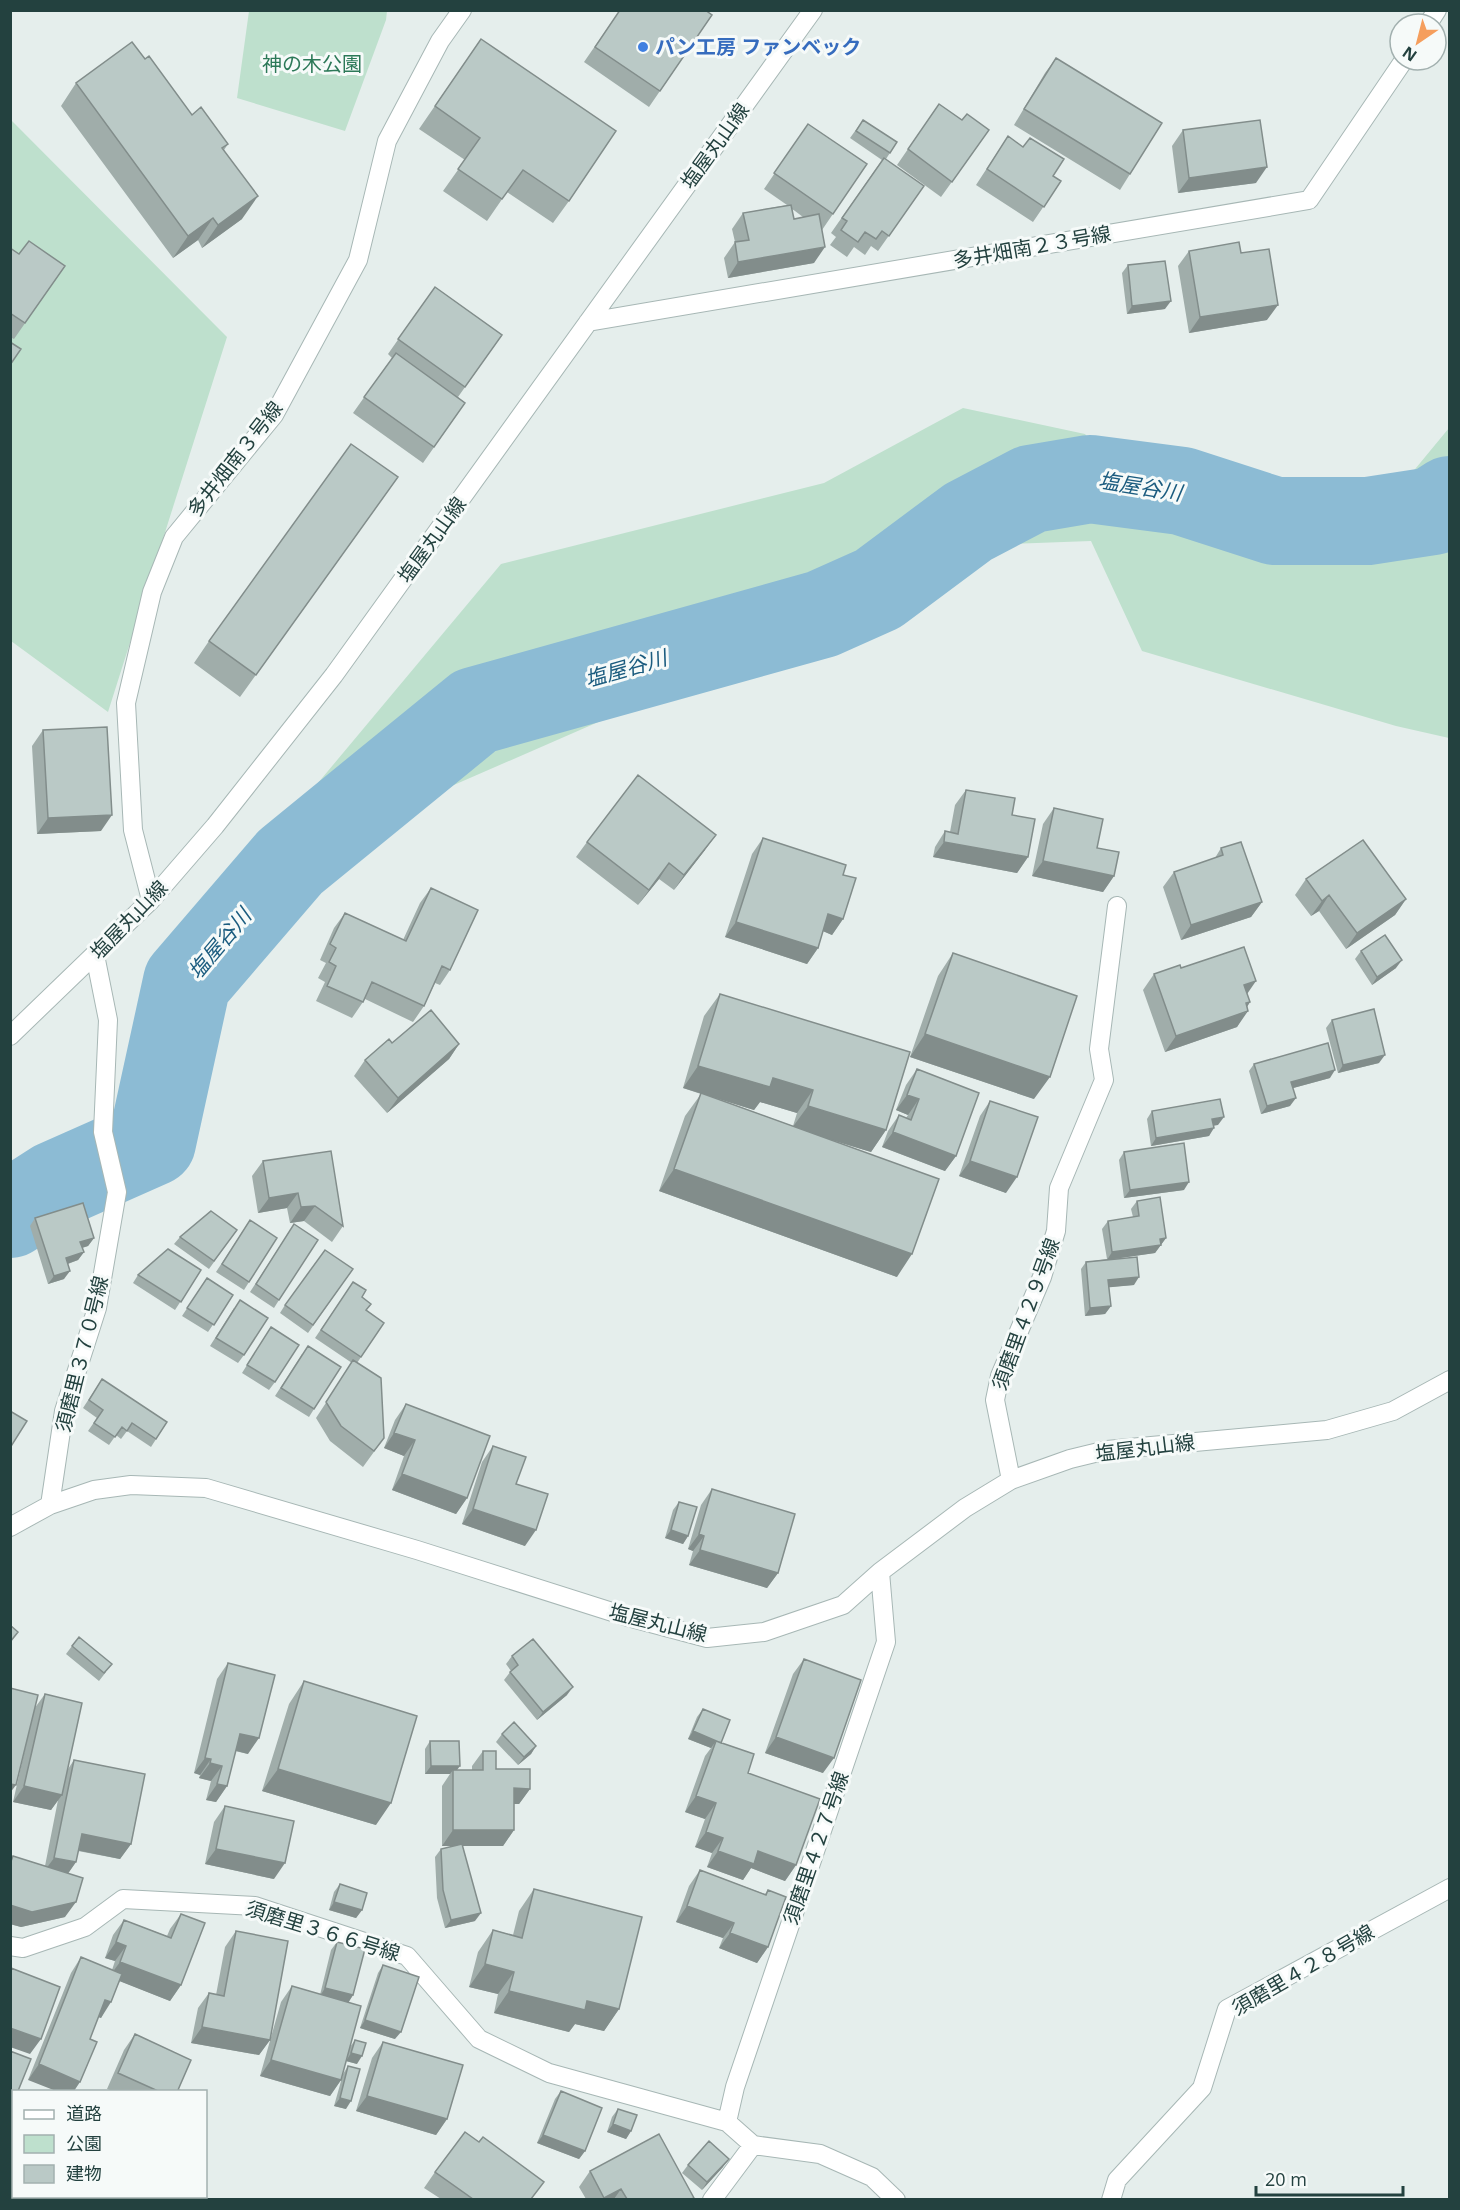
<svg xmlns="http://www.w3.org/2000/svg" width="1460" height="2210" font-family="'Open Sans','Noto Sans JP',sans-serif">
<rect width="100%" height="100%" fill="#e5eeec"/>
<path fill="#bee0cd" d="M249 11H387L386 20 345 131 237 98Z
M11 120 227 337 108 712 11 641Z
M963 408 1085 434 1140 504 1217 528 1354 543 1449 428V738L1396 726 1142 651 1091 541 984 545 628 709 447 788 287 820 501 564 824 483Z"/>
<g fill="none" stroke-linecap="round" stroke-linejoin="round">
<path stroke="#8cbbd4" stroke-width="88" d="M10 1214 55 1185 152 1142 187 982 290 862 475 711 822 614 878 589 968 522 1031 489 1090 479 1182 491 1275 521H1368L1433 511 1450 500"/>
<g stroke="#a7b7b5" stroke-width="20">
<path id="minor" d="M1428 24 1437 10
M588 322 1309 200 1404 60
M151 900 133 830 126 703 152 592 174 537 274 415 358 260 387 141 440 41 462 10
M10 1036 151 900 215 826 334 675 813 10
M1011 1480 995 1400 1000 1376 1042 1277 1056 1231 1059 1188 1104 1080 1099 1049 1117 906
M50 1505 64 1411 97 1308 117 1192 103 1132 108 1020 95 955
M10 1527 50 1505 94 1490 131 1485 206 1488 417 1550 628 1617 707 1638 764 1632 843 1605 880 1572 965 1508 1011 1480 1070 1459 1107 1450 1327 1430 1393 1411 1450 1380
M10 1946 23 1948 85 1927 123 1899 255 1906 407 1956 479 2039 549 2073 727 2122 753 2145 820 2154 872 2177 896 2200
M727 2122 735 2087 886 1642 880 1572
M712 2200 753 2145
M1111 2200 1117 2180 1202 2088 1227 2009 1450 1888"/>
</g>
<use href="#minor" stroke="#fff" stroke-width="18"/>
</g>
<path fill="#a0adaa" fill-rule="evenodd" d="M620 10 712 15 649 107 584 62Z
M481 39 569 201 553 223 507 192 487 221 443 191 465 160 419 129Z
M1056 58 1130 174 1120 190 1014 125 1045 73Z
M145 59 192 115 228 144 224 150 242 219 202 248 198 240 173 258 61 106 76 83Z
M939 104 962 120 989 130 941 197 897 165Z
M863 120 897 142 886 159 924 186 878 251 871 246 865 255 854 247 847 257 830 245 836 237 831 233 882 160 850 138Z
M808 124 867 164 822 230 814 263 728 278 724 258 735 242 732 229 743 213 787 205 764 189ZM792 209 795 211 803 217 794 219Z
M1183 130 1256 183 1178 193 1172 146Z
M1008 136 1023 147 1053 176 1061 181 1033 222 976 185Z
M10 248 19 254 65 266 14 339 10 337Z
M1189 251 1241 253 1267 320 1189 333 1178 266Z
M1128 265 1165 309 1127 314 1122 273Z
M435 287 502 335 458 397 465 403 423 463 353 413 392 358 388 354Z
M398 477 240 697 194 663 209 641Z
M43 730 101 831 37 834 32 746Z
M966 790 1012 815 1028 857 1017 873 933 857 935 847 945 831 950 832 955 805Z
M1054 808 1097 848 1114 876 1103 892 1032 876 1043 824Z
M763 838 843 875V919L832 935 823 931 818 948 807 964 725 937 752 854Z
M587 842 705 850 674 890 659 879 638 905 576 857Z
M1221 848 1262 902 1251 917 1181 940 1163 887 1174 872 1215 858Z
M1306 879 1406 899 1395 915 1346 949 1319 911 1311 916 1295 895Z
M431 888 450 970 440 985 435 983 424 1006 413 1022 365 999 352 1018 316 1001 325 982 318 978 326 963 320 960 334 928 345 913 403 940 420 903Z
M1361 951 1396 968 1372 985 1355 959Z
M953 953 1034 1099 910 1057 938 976Z
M1181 968 1247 995 1250 1002 1247 1007 1237 1027 1165 1052 1143 990 1154 974Z
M720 994 886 1130 871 1152 832 1140 897 1277 659 1191 685 1116 701 1094 683 1088 704 1016ZM704 1094 754 1110 760 1102 797 1113 793 1126Z
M1332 1020 1379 1063 1338 1073 1326 1028Z
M392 1043 459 1044 449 1059 387 1113 354 1076 365 1060Z
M1254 1064 1330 1078 1293 1088 1290 1106 1261 1114 1249 1071Z
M917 1069 956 1156 945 1171 882 1147 888 1131 899 1115 906 1118 908 1115 896 1110 906 1085Z
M990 1101 1006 1193 959 1176 980 1116Z
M1152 1111 1218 1125H1214L1209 1136 1151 1146 1147 1119Z
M1124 1152 1184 1190 1124 1198 1119 1160Z
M263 1161 343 1226 332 1242 304 1221 290 1223 287 1208 258 1213 252 1176Z
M1137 1201 1166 1238 1155 1253 1119 1258 1134 1285 1109 1287 1111 1306 1105 1314 1085 1316 1081 1269 1086 1262 1107 1259 1102 1229 1108 1221 1133 1217 1131 1209Z
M35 1218 94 1238 88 1246 82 1248 84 1252 78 1260 68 1264 64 1279 48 1284 30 1226Z
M250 1220 249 1282 244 1290 216 1272Z
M237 1230 209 1269 174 1244 180 1237Z
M289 1232 279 1300 274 1308 250 1292Z
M353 1269 308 1333 280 1313 285 1305Z
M201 1270 175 1310 133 1283 138 1275Z
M207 1278 233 1295 208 1332 182 1316Z
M353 1282 362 1297 366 1310 384 1323 357 1363 384 1438 363 1467 330 1441 316 1418 352 1363 315 1338Z
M234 1308 244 1355 238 1363 210 1346Z
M266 1335 275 1382 269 1390 242 1373Z
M302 1354 314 1409 309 1417 275 1396Z
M102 1379 167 1422 151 1447 127 1431 121 1439 116 1435 109 1445 88 1431 97 1418 83 1408Z
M406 1404 467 1498 456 1514 392 1490 404 1456 384 1448 395 1420Z
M493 1446 516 1484 525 1546 462 1524 482 1462Z
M712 1489 778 1573 767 1588 689 1565 693 1551 688 1549 701 1505Z
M679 1502 688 1536 683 1544 665 1538 673 1510Z
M72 1646 106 1672 99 1681 66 1654Z
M512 1656 567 1695 537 1720 504 1680 511 1671 506 1664Z
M804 1659 823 1773 765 1753 793 1674Z
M228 1663 248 1754 235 1751 227 1786 216 1802 206 1800 211 1781 199 1778 200 1775 194 1773 217 1679Z
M304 1681 376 1825 262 1791 289 1704Z
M45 1694 68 1769 74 1760 131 1844 120 1859 78 1851 76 1862 68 1873 65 1917 21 1927 10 1924V1859L13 1856 45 1866 58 1800 51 1810 13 1802 34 1709Z
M703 1709 721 1743 748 1773 796 1865 785 1881 751 1868 743 1880 707 1867 712 1853 695 1847 705 1819 685 1812 705 1756 711 1748 688 1739 697 1717Z
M502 1734 536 1746 531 1754 518 1765 496 1742Z
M430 1741 457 1770H472V1766L483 1751 496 1769 530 1789 519 1804H514V1830L503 1846H462L475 1921 445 1928 437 1898 435 1857 441 1849 453 1846H442V1786L450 1774H425V1749Z
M225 1806 274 1879 205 1864 214 1822Z
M700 1870 765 1894 768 1890V1947L757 1963 719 1948 723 1938 676 1922 689 1886Z
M340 1884 362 1910 356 1918 329 1910 334 1892Z
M534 1889 619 2009 604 2031 575 2024 569 2032 494 2013 498 1994 469 1987 478 1952 493 1930 513 1935 519 1911Z
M181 1914V1985L170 2001 120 1981 101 2018 98 2017 28 2080 71 1973 81 1957 112 1970 115 1961 105 1958 113 1935 124 1920 167 1936 170 1929Z
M236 1931 270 2040 259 2055 191 2043 198 2008 209 1993 216 1995 225 1947Z
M337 1942 353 1995 348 2003 350 2047 355 2040 357 2064 346 2061 341 2080 330 2096 260 2076 281 2002 292 1986 320 1995 331 1950Z
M383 1965 395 2039 360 2028 378 1973Z
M135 2034 178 2090 182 2091H113L107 2089 124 2050Z
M383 2042 447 2119 436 2135 356 2111 372 2058Z
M348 2066 346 2109 334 2106 343 2074Z
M561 2091 585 2151 579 2159 537 2143 555 2099Z
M618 2109 631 2131 626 2139 607 2132 612 2117Z
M688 2165 723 2167 702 2190 682 2173Z
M590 2171 693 2199H586L579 2187Z
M435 2172 531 2199H441L424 2188Z"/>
<path fill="#828d8b" d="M1267 167 1256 183 1178 193 1189 178Z
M258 196 242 219 202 248 218 225Z
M213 218 198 240 173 258 188 236Z
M825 247 814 263 728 278 738 262Z
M1171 301 1165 309 1127 314 1132 306Z
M1278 305 1267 320 1189 333 1200 317Z
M112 815 101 831 37 834 48 818Z
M716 835 705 850 674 890 684 875Z
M944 842 1028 857 1017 873 933 857Z
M1043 861 1114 876 1103 892 1032 876Z
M669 863 659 879 638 905 649 890Z
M1329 895 1319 911 1311 916 1322 901Z
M1406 899 1395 915 1346 949 1357 933Z
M1262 902 1251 917 1181 940 1191 925Z
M828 914 843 919 832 935 818 929Z
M736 922 818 948 807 964 725 937Z
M1402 960 1396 968 1372 985 1377 977Z
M1256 981 1245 997 1244 985Z
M1250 1002 1242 1014 1248 1011 1237 1027 1165 1052 1176 1036Z
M925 1034 1050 1077 1034 1099 910 1057Z
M459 1044 449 1059 387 1113 398 1098Z
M1385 1055 1379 1063 1338 1073 1343 1065Z
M698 1066 773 1078 813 1090 797 1113 760 1102 754 1110 683 1088Z
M1335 1070 1330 1078 1286 1090 1291 1082Z
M907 1095 919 1099 908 1115 896 1110Z
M1296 1098 1290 1106 1261 1114 1267 1106Z
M808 1106 886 1130 871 1152 792 1128Z
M1224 1117 1218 1125 1207 1127 1212 1119Z
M1214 1128 1209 1136 1151 1146 1156 1138Z
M893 1132 956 1156 945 1171 882 1147Z
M970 1161 1017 1177 1006 1193 959 1176Z
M674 1169 912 1254 897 1277 659 1191Z
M1189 1182 1184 1190 1124 1198 1130 1190Z
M298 1193 287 1208 258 1213 269 1198Z
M315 1206 304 1221 290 1223 301 1207Z
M94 1238 88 1246 75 1250 80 1242Z
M1166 1238 1155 1253 1107 1260 1112 1252 1160 1239Z
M84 1252 78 1260 61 1266 66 1258Z
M70 1271 64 1279 48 1284 54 1276Z
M1139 1277 1134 1285 1102 1288 1108 1280Z
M1111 1306 1105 1314 1085 1316 1090 1308Z
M394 1433 415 1440 404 1456 384 1448Z
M402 1474 467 1498 456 1514 392 1490Z
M473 1509 536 1530 525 1546 462 1524Z
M671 1530 688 1536 683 1544 665 1538Z
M699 1534 704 1536 693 1551 688 1549Z
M700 1550 778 1573 767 1588 689 1565Z
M573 1687 567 1695 537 1720 543 1712Z
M693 1731 721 1743 716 1741 711 1748 688 1739Z
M240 1734 259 1738 248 1754 229 1749Z
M776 1737 834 1758 823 1773 765 1753Z
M536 1746 531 1754 518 1765 524 1757Z
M205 1758 211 1759 200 1775 194 1773Z
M210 1763 222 1766 211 1781 199 1778Z
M431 1766H460L454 1774 453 1770 450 1774H425Z
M278 1769 391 1803 376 1825 262 1791Z
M10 1784 16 1785 10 1793Z
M217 1784 227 1786 216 1802 206 1800Z
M24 1786 62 1795 51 1810 13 1802Z
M514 1788 530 1789 519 1804H503Z
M696 1796 716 1803 705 1819 685 1812Z
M453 1830H514L503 1846H442Z
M706 1832 723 1838 712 1853 695 1847Z
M82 1834 131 1844 120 1859 71 1849Z
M216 1849 285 1863 274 1879 205 1864Z
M718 1851H758L796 1865 785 1881 751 1868 743 1880 707 1867Z
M54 1858 76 1862 65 1878 43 1873Z
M76 1902 65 1917 21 1927 10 1924V1905Z
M334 1902 362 1910 356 1918 329 1910Z
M687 1906 734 1923 723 1938 676 1922Z
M481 1913 475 1921 445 1928 451 1920Z
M730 1933 768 1947 757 1963 719 1948Z
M116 1942 126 1946 115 1961 105 1958Z
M120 1962 181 1985 170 2001 109 1977Z
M485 1964 514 1972 498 1994 469 1987Z
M325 1988 353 1995 348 2003 320 1996Z
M509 1991 587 2001 619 2009 604 2031 575 2024 569 2032 494 2013Z
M105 2000 111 2002 101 2018 94 2015Z
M365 2020 401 2032 395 2039 360 2028Z
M202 2027 270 2040 259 2055 191 2043Z
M10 2028 41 2039 30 2054 10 2047Z
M351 2053 362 2056 357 2064 346 2061Z
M271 2060 341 2080 330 2096 260 2076Z
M39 2064 80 2082 74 2091H56L28 2080Z
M367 2096 447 2119 436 2135 356 2111Z
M340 2098 351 2101 346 2109 334 2106Z
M613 2124 631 2131 626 2139 607 2132Z
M543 2135 585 2151 579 2159 537 2143Z
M729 2159 723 2167 702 2190 707 2182Z
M621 2189 614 2199H603L604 2198Z"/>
<path fill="#bac9c6" stroke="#828d8b" stroke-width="1.5" d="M620 10H705L712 15 660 91 595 47Z
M481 39 616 131 569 201 523 170 502 199 458 169 480 138 435 106Z
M132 42 145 59 149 56 192 115 201 107 228 144 222 148 258 196 218 225 213 218 188 236 76 83Z
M1056 58 1162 123 1130 174 1024 109Z
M939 104 962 120 967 114 989 130 952 182 908 149Z
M863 120 897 142 890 153 856 131Z
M1260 120 1267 167 1189 178 1183 130Z
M808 124 867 164 833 214 774 173Z
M1008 136 1023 147 1030 138 1064 159 1053 176 1061 181 1044 207 987 169Z
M884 158 924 186 889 236 882 231 876 239 865 232 858 242 841 230 847 221 842 218Z
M791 205 794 219 819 214 825 247 738 262 735 242 749 240 743 213Z
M29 241 65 266 25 323 10 313V248L19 254Z
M1239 242 1241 253 1269 249 1278 305 1200 317 1189 251Z
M1165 261 1171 301 1132 306 1128 265Z
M435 287 502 335 465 387 398 339Z
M10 342 21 349 10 365Z
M396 353 465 403 434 447 364 397Z
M351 444 398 477 256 675 209 641Z
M107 727 112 815 48 818 43 730Z
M638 775 716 835 684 875 669 863 649 890 587 842Z
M966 790 1015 798 1012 815 1035 819 1028 857 944 842 945 831 958 834Z
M1054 808 1103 819 1097 848 1119 852 1114 876 1043 861Z
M763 838 846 865 843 875 856 878 843 919 828 914 818 948 736 922Z
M1363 840 1406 899 1357 933 1329 895 1322 901 1306 879Z
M1241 842 1262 902 1191 925 1174 872 1223 855 1221 848Z
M431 888 478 910 450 970 442 966 424 1006 372 982 363 1002 327 986 336 966 329 962 336 948 330 944 345 913 406 941Z
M1385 935 1402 960 1377 977 1361 951Z
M1244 947 1256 981 1244 985 1250 1002 1246 1003 1248 1011 1176 1036 1154 974 1180 965 1181 968Z
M953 953 1077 996 1050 1077 925 1034Z
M720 994 910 1052 886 1130 808 1106 813 1090 773 1078 770 1087 698 1066Z
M1374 1009 1385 1055 1343 1065 1332 1020Z
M431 1010 459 1044 398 1098 365 1060 389 1039 392 1043Z
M1328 1043 1335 1070 1291 1082 1296 1098 1267 1106 1254 1064Z
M917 1069 979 1093 956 1156 893 1132 899 1115 911 1120 919 1099 907 1095Z
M701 1093 939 1179 912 1254 674 1169Z
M1220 1099 1224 1117 1212 1119 1214 1128 1156 1138 1152 1111Z
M990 1101 1038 1117 1017 1177 970 1161Z
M1184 1143 1189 1182 1130 1190 1124 1152Z
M331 1151 343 1226 315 1206 301 1207 298 1193 269 1198 263 1161Z
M1160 1197 1166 1238 1160 1239 1161 1245 1112 1252 1108 1221 1139 1216 1137 1201Z
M83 1203 94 1238 80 1242 84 1252 66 1258 70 1271 54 1276 35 1218Z
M211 1211 237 1230 214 1261 180 1237Z
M250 1220 277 1238 249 1282 222 1264Z
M294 1224 318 1240 279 1300 256 1284Z
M168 1249 201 1270 181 1302 138 1275Z
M325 1250 353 1269 313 1325 285 1305Z
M1137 1257 1139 1277 1108 1280 1111 1306 1090 1308 1086 1262Z
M207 1278 233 1295 214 1325 187 1308Z
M353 1282 366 1290 362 1297 371 1304 366 1310 384 1323 361 1357 321 1330Z
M240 1300 268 1318 244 1355 216 1338Z
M271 1327 299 1345 275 1382 247 1365Z
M308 1346 341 1367 314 1409 281 1388Z
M353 1360 381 1378 384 1438 374 1451 341 1426 326 1402Z
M102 1379 167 1422 156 1439 132 1423 127 1431 122 1427 115 1437 94 1423 103 1410 89 1400Z
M406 1404 490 1436 467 1498 402 1474 415 1440 394 1433Z
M10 1411 27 1421 10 1448Z
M493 1446 526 1457 516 1484 548 1494 536 1530 473 1509Z
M712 1489 795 1514 778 1573 700 1550 704 1536 699 1534Z
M679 1502 697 1507 688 1536 671 1530Z
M10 1625 18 1632 10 1642Z
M79 1637 112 1664 104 1673 72 1646Z
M533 1639 573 1687 543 1712 510 1672 518 1665 512 1656Z
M804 1659 861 1680 834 1758 776 1737Z
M228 1663 275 1675 259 1738 240 1734 227 1786 217 1784 222 1766 210 1763 211 1759 205 1758Z
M304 1681 417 1716 391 1803 278 1769Z
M10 1688 38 1695 16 1785 10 1784Z
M45 1694 82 1703 62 1795 24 1786Z
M703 1709 730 1720 721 1743 693 1731Z
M514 1722 536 1746 524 1757 502 1734Z
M430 1741H459L460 1766H431Z
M716 1741 754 1754 748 1773 820 1799 796 1865 758 1851 754 1864 718 1851 723 1838 706 1832 716 1803 696 1796Z
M483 1751H496V1769H530V1789L514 1788V1830H453V1770H483Z
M74 1760 145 1774 131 1844 82 1834 76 1862 54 1858Z
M225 1806 294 1821 285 1863 216 1849Z
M462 1844 481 1913 451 1920 443 1890 441 1849Z
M13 1856 83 1878 76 1902 32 1912 10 1905V1864Z
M700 1870 766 1895 768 1890 786 1897 768 1947 730 1933 734 1923 687 1906Z
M340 1884 367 1893 362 1910 334 1902Z
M534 1889 642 1917 619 2009 587 2001 585 2010 509 1991 514 1972 485 1964 493 1930 522 1938Z
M181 1914 205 1923 181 1985 120 1962 126 1946 116 1942 124 1920 171 1938Z
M236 1931 288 1941 270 2040 202 2027 209 1993 224 1996Z
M337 1942 365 1949 353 1995 325 1988Z
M81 1957 122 1974 111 2002 105 2000 90 2039 97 2042 80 2082 39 2064Z
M383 1965 419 1977 401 2032 365 2020Z
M11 1968 60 1987 41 2039 10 2028Z
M292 1986 361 2006 341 2080 271 2060Z
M135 2034 191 2060 178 2090 182 2091H158L118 2073Z
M355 2040 366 2043 362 2056 351 2053Z
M383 2042 463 2065 447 2119 367 2096Z
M10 2051 31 2059 18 2091H14V2103L10 2110Z
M348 2066 360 2069 351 2101 340 2098Z
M561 2091 602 2108 585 2151 543 2135Z
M618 2109 637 2115 631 2131 613 2124Z
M465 2132 479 2142 483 2137 544 2182 531 2199H473L435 2172Z
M659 2134 694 2198 691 2199H627L621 2189 604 2198 590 2171Z
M709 2141 729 2159 707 2182 688 2165Z
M10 2193 14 2194V2196H18L26 2199H10Z"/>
<circle fill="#3f7fe0" stroke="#f6faf9" stroke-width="2" cx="643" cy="47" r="6"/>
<g text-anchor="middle" stroke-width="6" stroke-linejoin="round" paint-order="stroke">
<g font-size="20" font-weight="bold" fill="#366cbe" stroke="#f6faf9" text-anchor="start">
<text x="655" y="54">パン工房 ファンベック</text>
</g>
<g font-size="20" fill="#2c7958" stroke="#f6faf9">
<text x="312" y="71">神の木公園</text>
</g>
<g font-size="20" fill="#23413f" stroke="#f6faf9">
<text transform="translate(715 146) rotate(-54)" y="7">塩屋丸山線</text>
<text transform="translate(1032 247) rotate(-10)" y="7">多井畑南２３号線</text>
<text transform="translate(235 459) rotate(-52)" y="7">多井畑南３号線</text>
<text transform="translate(432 540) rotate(-54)" y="7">塩屋丸山線</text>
<text transform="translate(129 920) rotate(-46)" y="7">塩屋丸山線</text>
<text transform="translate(1026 1314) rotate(-70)" y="7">須磨里４２９号線</text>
<text transform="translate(82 1354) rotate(-76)" y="7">須磨里３７０号線</text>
<text transform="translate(1145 1448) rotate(-7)" y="7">塩屋丸山線</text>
<text transform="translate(658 1623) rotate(14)" y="7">塩屋丸山線</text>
<text transform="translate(816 1848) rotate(-71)" y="7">須磨里４２７号線</text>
<text transform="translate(323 1931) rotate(17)" y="7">須磨里３６６号線</text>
<text transform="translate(1303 1970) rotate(-30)" y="7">須磨里４２８号線</text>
</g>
<g font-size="21" font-style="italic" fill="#1b5c7f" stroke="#f6faf9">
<text transform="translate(1140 487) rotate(9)" y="7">塩屋谷川</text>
<text transform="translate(626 669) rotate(-16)" y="7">塩屋谷川</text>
<text transform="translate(220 944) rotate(-50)" y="7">塩屋谷川</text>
</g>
</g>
<rect width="1460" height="2210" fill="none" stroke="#23413f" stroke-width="24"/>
<rect x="12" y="2090" width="195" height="108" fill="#f6faf9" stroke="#a2b0af" stroke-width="1.5"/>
<rect x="24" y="2110" width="30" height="9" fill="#ffffff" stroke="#a2b0af" stroke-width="1.5"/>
<text x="66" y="2120" font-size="18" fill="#23413f">道路</text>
<rect x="24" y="2135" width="30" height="18" fill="#bee0cd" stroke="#a2b0af" stroke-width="1.5"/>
<text x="66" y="2150" font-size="18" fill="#23413f">公園</text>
<rect x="24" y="2165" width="30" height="18" fill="#bac9c6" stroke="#a2b0af" stroke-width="1.5"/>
<text x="66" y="2180" font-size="18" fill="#23413f">建物</text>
<g transform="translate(1418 42) rotate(215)"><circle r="28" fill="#f6faf9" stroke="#a2b0af" stroke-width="1.5"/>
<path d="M0-4.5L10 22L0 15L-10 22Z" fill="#f59e5d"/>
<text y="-9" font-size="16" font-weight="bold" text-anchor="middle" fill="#23413f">N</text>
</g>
<path d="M1256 2186v9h147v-9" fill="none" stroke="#23413f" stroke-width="3"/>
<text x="1265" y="2186" font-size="18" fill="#23413f" stroke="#f6faf9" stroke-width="4.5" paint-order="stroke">20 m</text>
</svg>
